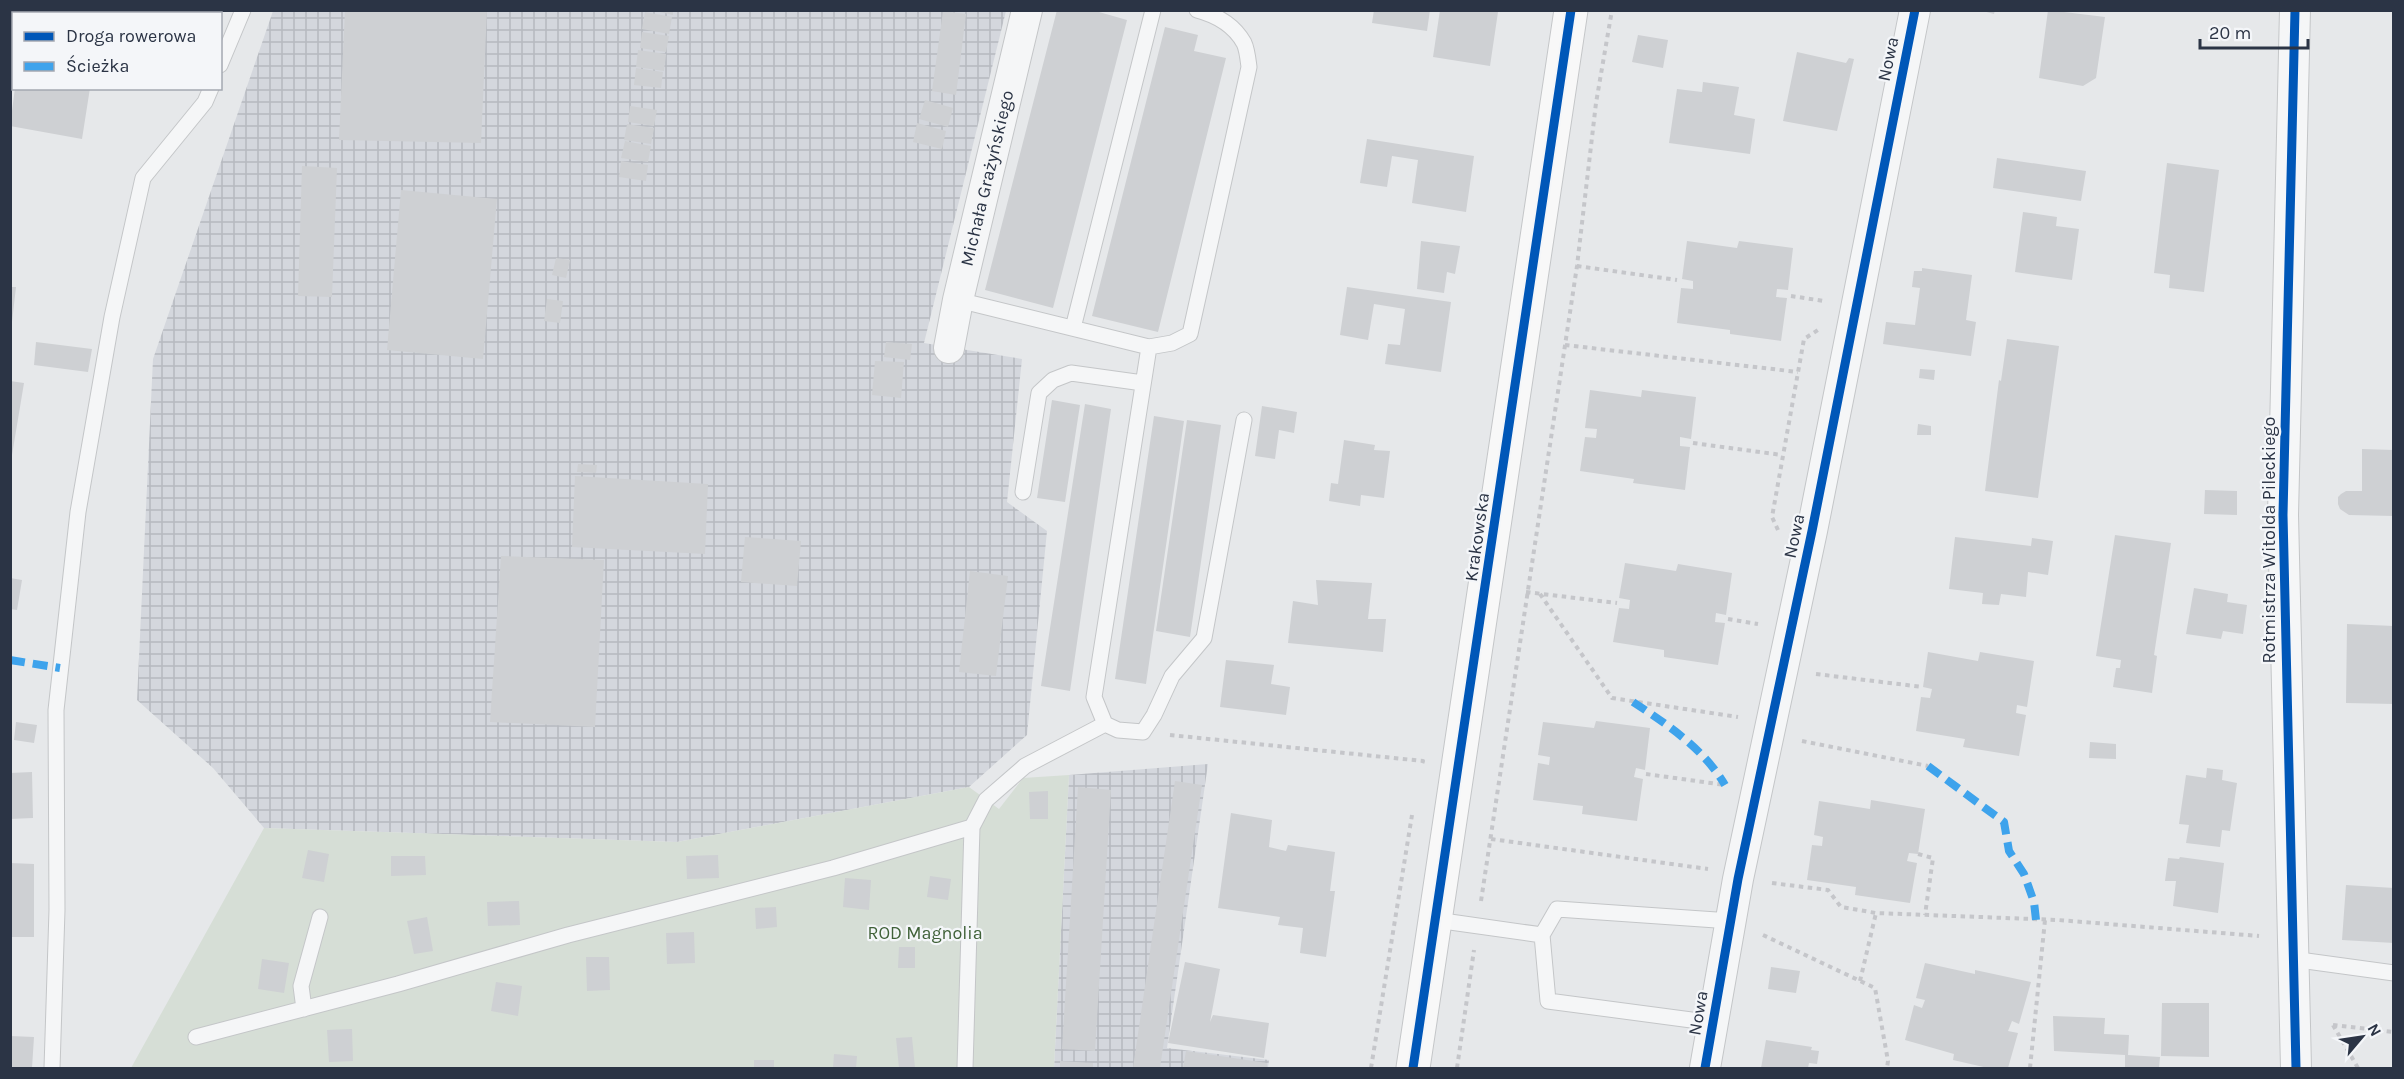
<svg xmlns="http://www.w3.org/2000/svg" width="2404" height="1079" font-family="Karla,sans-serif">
<defs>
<pattern id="industrial-grid" width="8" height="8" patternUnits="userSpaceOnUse" patternTransform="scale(1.5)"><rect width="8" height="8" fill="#d4d7dd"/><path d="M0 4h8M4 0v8" fill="none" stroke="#b6b9bf"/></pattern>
</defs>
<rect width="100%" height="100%" fill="#e6e8ea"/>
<path fill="url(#industrial-grid)" d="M273 11H1006L924 343 1022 359 1007 502 1047 531 1027 735 969 787 677 842 264 828 213 768 137 700 153 359Z
M1208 764 1167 1048 1269 1060 1268 1068H1054L1069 775Z"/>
<path fill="#d6ded6" d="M1069 775 1054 1068H131L264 828 677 842 969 787 999 809 1023 778Z"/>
<path fill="#ced0d3" d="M26 10H97V14H26Z
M345 10H487L481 143 339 140Z
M651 10H673V15Z
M1057 10H1092L1127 20 1053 308 985 290Z
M1374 10H1430L1427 31 1372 23Z
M1440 10 1498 12 1490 66 1433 57Z
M1979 10H1995L1994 14Z
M2048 10 2105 17 2096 78 2083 86 2039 78Z
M943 11 966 14 956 95 932 91Z
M645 12 672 17 669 34 642 29Z
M1165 27 1198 35 1194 51 1226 58 1158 332 1092 316Z
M642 32 669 36 666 52 640 48Z
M1638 35 1668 40 1663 68 1632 62Z
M638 50 666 54 664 71 636 67Z
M1797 52 1846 63 1849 58 1854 59 1837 131 1783 121Z
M636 68 663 72 661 88 634 85Z
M1703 82 1739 87 1734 115 1755 119 1750 154 1669 143 1677 89 1702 92Z
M15 88H90L82 139 10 126Z
M925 100 953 108 948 127 919 119Z
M630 106 657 110 654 126 628 122Z
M917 123 946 131 942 149 913 142Z
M627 124 654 128 651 144 624 140Z
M1367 139 1474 156 1466 212 1412 203 1418 160 1392 156 1387 187 1360 183Z
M625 141 651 146 648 162 621 158Z
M1997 158 2086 171 2081 201 1993 188Z
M621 161 648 165 646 181 619 177Z
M2167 163 2219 170 2204 292 2169 288 2170 275 2154 273Z
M302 166 337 168 332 297 298 296Z
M401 190 497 199 483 359 387 350Z
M2023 212 2057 217 2056 226 2079 229 2072 280 2015 272Z
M1421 241 1460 246 1455 274 1447 272 1444 293 1417 289Z
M1687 241 1737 248 1739 241 1793 248 1788 290 1777 289 1776 297 1787 298 1781 341 1730 334V330L1677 323 1681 288 1693 289V281L1682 279Z
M556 258 570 260 566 278 552 275Z
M1922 268 1972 275 1966 320 1976 322 1971 356 1883 344 1886 322 1915 325 1920 288 1912 287 1914 271H1922Z
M10 287H16L12 322H10Z
M1347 287 1451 302 1441 372 1385 364 1388 344 1400 345 1405 309 1374 304 1368 340 1340 335Z
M547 299 563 301 560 323 544 321Z
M2007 339 2059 346 2038 498 1985 491 1999 380 2001 381Z
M36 342 92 349 88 372 34 365Z
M886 342 912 344 910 360 884 357Z
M875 361 904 362 901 398 872 395Z
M1920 369 1935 370 1934 380 1919 378Z
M10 381 24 383 12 455H10Z
M1590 390 1641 397 1642 390 1696 397 1691 439 1680 437V446L1690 447 1685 490 1633 483 1634 479 1580 471 1585 437 1596 438 1597 429 1585 428Z
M1052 400 1080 405 1065 502 1037 498Z
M1085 404 1111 409 1070 691 1041 686Z
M1262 406 1297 412 1294 433 1279 430 1275 459 1255 456Z
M1154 416 1184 421 1146 684 1115 679Z
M1187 420 1221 425 1190 637 1156 631Z
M1918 424 1931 426V435H1917Z
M1344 440 1375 445 1374 450 1390 451 1384 498 1361 495 1360 506 1329 501 1331 483 1338 484Z
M2362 449 2394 450V516L2349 515 2340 509 2338 504V497L2341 494 2346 491H2362Z
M578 464 597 465 596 473 577 472Z
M575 476 708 484 705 554 572 547Z
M2205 490 2237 491V515L2204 514Z
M2115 535 2171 543 2154 655 2157 656 2152 693 2113 687 2116 668H2120L2121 660 2096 656Z
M745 537 801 541 797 586 741 582Z
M1955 537 2031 546 2032 538 2053 541 2048 575 2028 572 2026 597 2001 594 1999 605 1982 604 1983 593 1949 589Z
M501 556 604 560 595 727 490 722Z
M1625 563 1676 571 1678 564 1732 573 1726 615 1716 613 1715 622 1725 623 1718 665 1664 657V650L1613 642 1619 608 1629 609 1630 600 1619 598Z
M970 571 1008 576 996 676 959 672Z
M10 578 22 580 17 610 10 609Z
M1316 580 1372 583 1368 619H1386L1383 652 1288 643 1293 601 1318 605Z
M2194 588 2228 594 2227 602 2247 605 2243 634 2223 631 2221 639 2186 634Z
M2347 624 2394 626V704L2346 703Z
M1928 652 1978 661 1980 652 2034 661 2027 707 2017 705 2016 713 2026 715 2019 756 1963 747 1965 739 1916 731 1921 697 1930 698 1932 689 1923 687Z
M1226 660 1274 665 1271 684 1290 687 1286 715 1220 707Z
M1596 721 1650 728 1645 770 1636 768 1634 777 1643 779 1637 821 1582 814 1583 806 1533 800 1538 763 1549 765 1550 757 1538 755 1543 722 1594 728Z
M16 722 37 725 34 743 14 740Z
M2090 742 2116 744V759L2089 758Z
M2207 768 2223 770 2222 780 2237 783 2230 831 2222 830 2220 847 2186 843 2189 825 2179 824 2186 775 2206 778Z
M32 772 33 818 10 819V773Z
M1175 781 1202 785 1171 993 1160 1068H1133Z
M1078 787 1111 790 1095 1051 1062 1049Z
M1048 791V819H1030L1029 792Z
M1871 800 1925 809 1918 854 1909 853 1907 861 1917 863 1910 903 1855 895 1856 887 1807 880 1812 845 1822 846 1823 837 1814 835 1819 801 1870 809Z
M1231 813 1272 820 1269 847 1286 851 1288 845 1335 852 1330 891H1335L1326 957 1300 953 1303 928 1278 925 1280 917 1218 908Z
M308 850 329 854 324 882 302 878Z
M718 855 719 878 687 879 686 856Z
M391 856H425L426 875 391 876Z
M2180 857 2224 863 2218 913 2173 906 2176 881H2165L2168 858 2179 859Z
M10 863 34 864V937H10Z
M930 876 951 879 948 900 927 897Z
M845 878 871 880 869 910 843 907Z
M2346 885 2394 888V943L2342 940Z
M519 901 520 925 488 926 487 902Z
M776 907 777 927 756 929 755 908Z
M427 917 433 951 414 954 407 921Z
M694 932 695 963 667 964 666 933Z
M899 947H915V968H898Z
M586 957H609L610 990 587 991Z
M262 959 289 963 284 993 258 989Z
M1185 962 1220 969 1210 1022 1213 1015 1269 1023 1264 1058 1168 1043Z
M1925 963 1975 974V970L2031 982 2019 1024 2012 1021 2008 1031 2018 1033 2008 1068H1988L1953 1060 1954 1054 1905 1040 1914 1005 1922 1008 1925 1000 1916 998Z
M1771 967 1800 971 1796 993 1768 989Z
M496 982 522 986 518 1016 491 1011Z
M2162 1003H2209V1057L2161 1056Z
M2053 1016 2105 1018 2104 1034 2129 1035 2128 1055 2160 1057 2159 1068H2125V1055L2054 1051Z
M352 1029 353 1061 329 1062 327 1030Z
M10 1036 34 1037 32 1068H10Z
M912 1037 915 1068H899L896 1038Z
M1766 1040 1812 1047 1811 1050 1819 1051 1817 1064 1809 1063 1808 1068H1761Z
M1186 1051 1267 1063V1068H1183Z
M834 1054 857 1056 856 1068H833Z
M754 1060H774V1068H754Z
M1060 1061 1093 1063V1068H1060Z"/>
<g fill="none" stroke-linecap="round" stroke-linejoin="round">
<g stroke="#c4c6c8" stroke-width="17">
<path id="lane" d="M220 65 243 10
M958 300 1149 347 1172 343 1190 334 1249 67C1248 59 1247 49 1244 43 1234 25 1216 15 1197 10
M1073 328 1153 10
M1149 347 1094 697 1105 724 1118 730 1143 732 1154 715 1172 676 1204 638 1244 420
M1023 492 1039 393 1053 380 1071 373 1143 383
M1436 920 1542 935
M2292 959 2394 973
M304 1009 301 986 320 917
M1714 1023 1548 1001 1542 935 1557 909 1731 921
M196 1037 398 984 568 935 833 868 972 827
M52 1068 57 910 56 710 78 512 112 317 143 178 205 102 211 88
M965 1068 972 827 986 800 1025 766 1105 724"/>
</g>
<g stroke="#c4c6c8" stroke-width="32">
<g id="street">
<path d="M2295 10 2283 515 2296 1068"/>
<path id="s1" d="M949 348 958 300 1027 10"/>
<path d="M1705 1068 1738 879 1812 531 1915 10"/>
</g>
</g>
<g stroke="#c4c6c8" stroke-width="35">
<path id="secondary" d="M1413 1068 1571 10"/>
</g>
<path stroke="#c5c6ca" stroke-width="4" stroke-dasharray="4.5 4.5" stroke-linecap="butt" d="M1577 266 1677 280
M1791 296 1824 301
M1565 345 1798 372
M1693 443 1782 455
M1778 530 1772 517 1804 339 1818 330
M1526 592 1617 603
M1540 594 1612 698 1738 717
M1728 619 1758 624
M1816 674 1923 687
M1170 735 1423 761 1422 764
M1802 741 1928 766
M1646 774 1725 785
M1491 839 1708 869
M1918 854 1933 858 1925 915
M1772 883 1828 890 1841 907 1876 913 2058 920 2259 936
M1481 901 1577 266 1596 103 1612 10
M1763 935 1875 988 1888 1061 1887 1068
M1860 981 1876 913
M2333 1025 2394 1032
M2333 1025 2358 1068
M1371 1068 1412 815
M1457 1068 1474 950
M2030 1068 2045 920"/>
<use href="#lane" stroke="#f5f6f7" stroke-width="15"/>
<use href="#street" stroke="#f5f6f7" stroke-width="30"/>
<use href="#secondary" stroke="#f8f8f8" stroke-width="33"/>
<path stroke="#3ea3ec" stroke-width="8" stroke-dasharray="15 8" stroke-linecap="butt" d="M10 660 60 668
M1633 702C1668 725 1703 748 1725 785
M1928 766 2004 822 2009 851 2024 874 2034 902 2036 920"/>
<g stroke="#f4f6f9" stroke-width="13">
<path id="cycleway" d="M2295 10 2283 515 2296 1068
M1413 1068 1571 10
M1705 1068 1738 879 1812 531 1915 10"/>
</g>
<use href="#cycleway" stroke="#0057b8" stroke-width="9"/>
</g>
<g text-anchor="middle" stroke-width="4.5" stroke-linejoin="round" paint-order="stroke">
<g font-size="18" fill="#2b3445" stroke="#f4f6f9">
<text transform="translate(1888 59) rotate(-78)" y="6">Nowa</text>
<text dy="6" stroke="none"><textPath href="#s1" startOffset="174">Michała Grażyńskiego</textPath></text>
<text transform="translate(1794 536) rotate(-78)" y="6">Nowa</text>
<text transform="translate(1477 537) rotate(-82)" y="6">Krakowska</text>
<text transform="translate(2269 540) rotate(-90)" y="6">Rotmistrza Witolda Pileckiego</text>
<text transform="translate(1698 1013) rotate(-80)" y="6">Nowa</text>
</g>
<g font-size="18" fill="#3f6138" stroke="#f4f6f9">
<text x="925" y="939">ROD Magnolia</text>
</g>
</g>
<rect width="2404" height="1079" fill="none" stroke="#2b3445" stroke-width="24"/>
<rect x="12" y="12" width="210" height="78" fill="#f4f6f9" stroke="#a4a8b1" stroke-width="1.5"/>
<rect x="24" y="32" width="30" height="9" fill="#0057b8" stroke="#a4a8b1" stroke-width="1.5"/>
<text x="66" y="42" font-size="18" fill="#2b3445">Droga rowerowa</text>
<rect x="24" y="62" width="30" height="9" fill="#3ea3ec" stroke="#a4a8b1" stroke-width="1.5"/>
<text x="66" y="72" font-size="18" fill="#2b3445">Ścieżka</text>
<g transform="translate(2362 1037) rotate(61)" stroke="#f4f6f9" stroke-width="4.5" paint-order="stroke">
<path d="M0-4.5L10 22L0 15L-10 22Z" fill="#2b3445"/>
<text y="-9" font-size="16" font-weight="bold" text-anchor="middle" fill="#2b3445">N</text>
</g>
<path d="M2200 39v9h108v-9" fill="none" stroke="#2b3445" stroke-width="3"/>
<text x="2209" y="39" font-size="18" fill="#2b3445" stroke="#f4f6f9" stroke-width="4.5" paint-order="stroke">20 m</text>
</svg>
